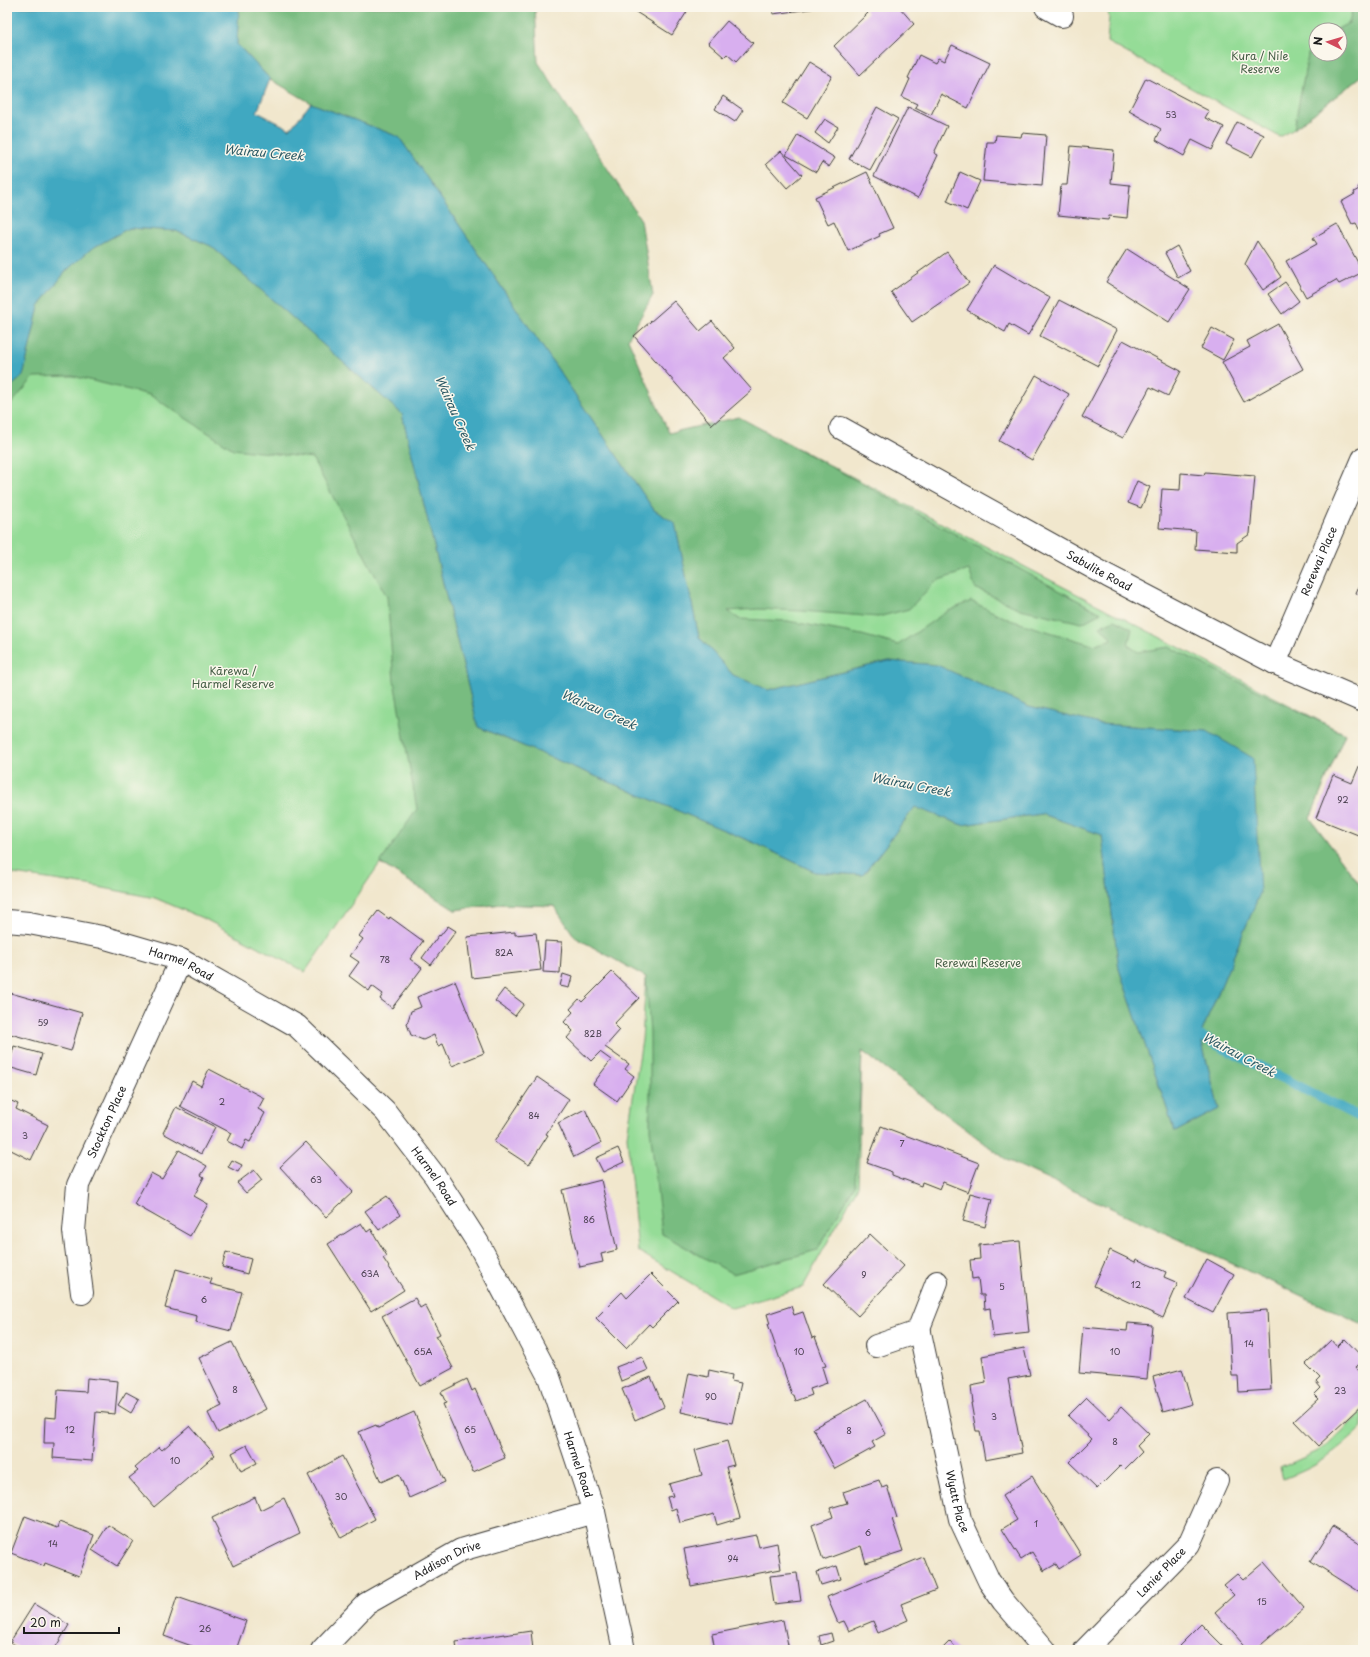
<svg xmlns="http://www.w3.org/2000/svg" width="1370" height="1657" font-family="'Playpen Sans',sans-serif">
<rect width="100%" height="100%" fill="#fbf7ec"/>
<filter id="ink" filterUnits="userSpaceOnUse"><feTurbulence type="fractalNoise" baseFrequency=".025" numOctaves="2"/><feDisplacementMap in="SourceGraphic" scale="8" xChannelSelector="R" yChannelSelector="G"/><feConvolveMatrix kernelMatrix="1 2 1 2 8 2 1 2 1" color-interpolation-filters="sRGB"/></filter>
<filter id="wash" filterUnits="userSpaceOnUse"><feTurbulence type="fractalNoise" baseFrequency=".012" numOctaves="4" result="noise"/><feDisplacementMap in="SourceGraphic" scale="16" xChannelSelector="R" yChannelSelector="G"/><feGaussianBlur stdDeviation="0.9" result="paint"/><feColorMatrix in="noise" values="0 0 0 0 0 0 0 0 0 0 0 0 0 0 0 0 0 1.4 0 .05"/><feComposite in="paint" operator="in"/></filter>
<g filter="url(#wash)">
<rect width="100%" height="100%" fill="#f1e7cd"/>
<path fill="#95dc97" stroke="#587c5a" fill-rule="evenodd" d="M7 7H239L237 44 270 79 257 112 290 129 311 103 654 510 757 427 1345 734 1310 818 1363 889V1324L1007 1160 862 1051 858 1186 803 1287 732 1308 638 1251 627 1136 642 1040 646 977 575 937 554 906 501 904 455 910 380 863 305 972 207 920 155 898 88 885 7 873Z
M1106 7H1363V75L1294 129 1280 137 1107 42 1109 17ZM1316 30H1340V54H1316Z
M1363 1411V1427C1337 1452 1318 1467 1283 1479L1280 1468 1316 1452 1329 1444Z"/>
<path fill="#78bc80" stroke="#4a6c4e" d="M239 7H535L538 62 641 220 653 295 628 339 669 433 739 417 1101 613 1082 623 1020 609 975 588 969 570 936 581 909 609 878 617 801 611 758 609 728 611 739 619 788 621 862 635 898 645 946 612 971 601 1010 620 1093 645 1112 639 1100 626 1115 620 1132 629 1128 645 1138 652 1169 647 1345 734 1310 818 1363 889V1324L1007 1160 862 1051 855 1185 817 1250 733 1274 662 1234 650 1128V1033L646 977 575 937 554 906 501 904 455 910 380 863 417 809 394 681 387 597 312 458 233 449 150 395 73 376 34 377 7 409V390L23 376 39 306 66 271 91 249 129 228 176 231 211 246 402 414 478 727 757 844 815 872 863 875 915 807 962 825 1042 814 1102 835 1119 969 1175 1132 1219 1109 1200 1036 1260 893 1207 731 1100 724 1029 707 937 665 889 661 768 690 733 675 699 637 675 523 654 510 399 137 311 103 270 79 237 44Z
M1353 7H1363V75L1294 129 1310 44 1316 41V54H1340V30H1335L1349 23Z"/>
<path fill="#41a8c1" stroke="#2e626e" d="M7 7H239L237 44 270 79 257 112 290 129 311 103 399 137 654 510 675 523 699 637 733 675 768 690 889 661 937 665 1029 707 1100 724 1207 731 1253 758 1260 893 1200 1036 1219 1109 1175 1132 1119 969 1102 835 1042 814 962 825 915 807 863 875 815 872 757 844 478 727 402 414 211 246 176 231 129 228 91 249 66 271 39 306 23 376 7 390Z"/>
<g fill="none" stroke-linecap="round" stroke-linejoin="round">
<path stroke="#41a8c1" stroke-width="10" d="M1200 1036 1363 1119"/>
</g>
<g id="blocks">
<path fill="#d8afef" d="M628 7H690L672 35Z
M772 7H816L817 8 773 14Z
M866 7H899L914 24 860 75 834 46 868 13 865 9Z
M727 21 753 43 736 62 727 54 724 57 708 43Z
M952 45 990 63 968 108 941 94 931 115 915 107 917 104 902 97 910 79 908 78 919 55 935 63 938 58 944 61Z
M809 62 832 76 807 118 783 103Z
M1146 78 1209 111 1205 118 1224 127 1212 150 1192 140 1184 156 1156 140 1161 129 1129 111Z
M723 96 743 110 735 122 715 109Z
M877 107 898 119 870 170 849 159Z
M908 107 947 126 934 153 938 155 918 198 874 176Z
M825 119 838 127 828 143 815 133Z
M1237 122 1264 135 1252 157 1226 144Z
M1022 133 1046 135 1042 186 983 181 987 142H995L996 135 1021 137Z
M798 135 835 158 829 167 822 162 816 172 786 155Z
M1071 146 1114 150 1111 183 1130 185 1127 218 1109 216 1108 220 1058 215 1061 185H1067Z
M781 151 802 175 787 188 766 164Z
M867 172 893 228 879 234 880 236 848 251 834 221 828 224 815 197Z
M960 172 980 181 967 210 947 201Z
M1363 184V232L1361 233 1356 223 1352 224 1341 202 1355 194 1354 192 1359 189 1358 187Z
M1337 224 1363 272 1339 284 1336 280 1306 297 1286 261 1317 244 1313 238Z
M1257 241 1281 277 1263 290 1245 264Z
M1177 246 1190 271 1178 278 1165 253Z
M1127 249 1190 289 1169 322 1106 282Z
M947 252 969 283 912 322 891 292Z
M994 265 1050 298 1028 335 1009 324 1005 332 967 310Z
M1285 282 1299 301 1282 314 1268 294Z
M1059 300 1117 330 1098 366 1040 336Z
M674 301 700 331 712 321 735 348 724 358 752 390 712 425 634 336Z
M1278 324 1303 369 1244 402 1222 362 1250 347 1247 341Z
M1212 328 1234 340 1223 360 1201 348Z
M1123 340 1181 371 1168 396 1150 387 1123 438 1082 417Z
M1036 375 1069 394 1032 460 999 441Z
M1205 472 1255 476 1250 534 1237 543V552L1195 549 1196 531 1159 528 1162 489 1180 490 1181 473 1204 475Z
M1137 481 1150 487 1141 508 1128 503Z
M1363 576V596L1356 593Z
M1363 757V837L1316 818 1333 775 1352 783Z
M378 911 389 919 390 917 423 941 410 959 422 968 392 1008 380 999 383 994 372 986 369 991 349 976 359 962 350 956 363 939 359 936Z
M448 926 456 931 431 965 422 958 439 935 440 936Z
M515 932V935L536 933 541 970 472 978 467 937Z
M545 941 562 942 560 973 543 972Z
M612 972 639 998 614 1024 620 1030 605 1047 629 1064 625 1069 634 1076 617 1101 593 1084 611 1060 600 1052 591 1061 567 1038 573 1031 564 1022 573 1012 570 1009 579 999 582 1002Z
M563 974 572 977 569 988 560 986Z
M455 981 484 1053 452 1066 443 1044 438 1046 434 1035 423 1040 411 1035 407 1024 411 1011 421 1007 417 997Z
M504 989 524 1004 515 1016 495 1001Z
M7 992 82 1013 71 1051 7 1033Z
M14 1046 42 1054 36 1075 8 1067Z
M209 1069 264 1098 258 1109 265 1113 250 1142 246 1140 242 1149 227 1141 231 1133 180 1106 192 1081 201 1086Z
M537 1077 569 1099 546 1134 548 1135 529 1165 494 1142Z
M7 1099 18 1104 16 1109 48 1125 31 1160 7 1148Z
M176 1107 215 1127 201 1154 163 1133Z
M585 1109 601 1143 574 1157 558 1123Z
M881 1126 979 1163 968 1192 943 1182 940 1189 922 1182 921 1186 892 1175V1172L867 1163Z
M306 1142 353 1192 326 1217 280 1167Z
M618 1148 624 1162 603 1172 596 1158Z
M179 1150 207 1166 201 1175 204 1177 194 1196 208 1204 190 1236 134 1204 151 1173 162 1179Z
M232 1160 242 1165 238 1172 228 1167Z
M254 1170 262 1180 246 1193 237 1183Z
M601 1180 617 1250 601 1254 603 1262 580 1267 562 1190Z
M970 1193 992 1199 985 1227 963 1221Z
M387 1196 400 1215 379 1230 365 1211Z
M361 1223 367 1232 371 1229 387 1256 383 1258 404 1290 371 1311 328 1244Z
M870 1234 904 1266 858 1316 824 1284Z
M1020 1241 1029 1333 993 1337 990 1308 985 1309 984 1295H980L978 1278 972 1279 970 1260 980 1259 979 1245Z
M1110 1250 1135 1262 1136 1259 1166 1272 1164 1277 1178 1283 1163 1318 1094 1286Z
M226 1252 251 1259 247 1274 222 1267Z
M1207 1259 1234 1274 1213 1313 1186 1299Z
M176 1269 212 1279 210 1284 242 1292 231 1331 196 1322 197 1316 165 1308Z
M651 1274 678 1301 652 1327 649 1324 626 1348 596 1318 622 1292 627 1298Z
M415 1298 420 1308 425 1305 440 1334 436 1336 453 1368 420 1386 382 1316Z
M791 1306 794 1315 803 1312 812 1338 815 1337 826 1366 822 1367 827 1383 810 1389 812 1395 796 1401 794 1395H792L768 1324H770L767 1314Z
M1267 1310 1271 1390 1239 1392 1238 1376H1232L1228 1313Z
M1128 1323 1152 1325 1147 1379 1079 1373 1083 1327 1127 1331Z
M1345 1339 1363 1358V1361L1356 1367 1363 1375V1404L1318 1446 1294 1421 1318 1399 1314 1395 1321 1388 1316 1382 1320 1378 1306 1364 1331 1340 1337 1347Z
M232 1342 266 1409 218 1433 208 1413 222 1406 199 1358Z
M1024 1348 1030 1375 1008 1379 1022 1453 985 1460 980 1431H976L971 1403H973L971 1386 986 1383 982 1356Z
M642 1357 648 1370 621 1381 616 1367Z
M1182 1369 1192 1404 1163 1412 1153 1377Z
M709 1370 732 1375 731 1381 741 1383 732 1423 681 1412 689 1373 708 1377Z
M651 1377 664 1407 635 1420 622 1389Z
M87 1378 118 1381 115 1414 96 1412 92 1461 53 1458 54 1443H44L45 1417 56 1418 58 1390 86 1392Z
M467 1379 472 1391 475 1389 505 1458 473 1472 443 1404 446 1403 441 1392Z
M126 1392 139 1399 131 1413 118 1405Z
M1087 1397 1110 1419 1121 1407 1149 1434 1137 1446 1142 1452 1125 1469 1121 1465 1097 1489 1069 1462 1092 1439 1068 1416Z
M867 1399 886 1434 872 1442 875 1447 835 1469 813 1428Z
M414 1412 445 1482 409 1498 399 1474 381 1482 359 1432 376 1425 378 1428Z
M190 1426 215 1455 154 1507 129 1478 138 1471 135 1468 159 1447 162 1450Z
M727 1441 734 1465 726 1467 740 1518 717 1525 714 1514 680 1523 676 1508 671 1510 667 1497 673 1496 669 1484 702 1475 695 1450Z
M247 1445 257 1463 241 1471 232 1453Z
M342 1456 375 1519 341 1538 308 1475Z
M1032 1476 1081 1555 1059 1569 1056 1564 1044 1571 1032 1552 1021 1559 1002 1529 1017 1520 1002 1496Z
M879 1480 882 1488 887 1486 897 1518 892 1519 903 1551 866 1563 861 1546 823 1560 812 1525 833 1517 830 1508 847 1503 843 1492Z
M255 1497 260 1510 284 1498 300 1533 233 1566 217 1532 218 1530 212 1518Z
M25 1516 57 1528 59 1522 94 1535 79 1576 45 1563 44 1566 11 1553Z
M108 1525 133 1541 117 1566 92 1550Z
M1333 1526 1363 1545V1594L1311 1561Z
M756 1535 759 1547 777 1543 781 1569 691 1586 684 1549Z
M923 1557 936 1590 901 1604 908 1620 878 1633 873 1621 849 1631 844 1621 838 1623 827 1597Z
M1264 1562 1304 1608 1255 1650H1248L1215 1612 1234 1595 1224 1585 1237 1574 1243 1580Z
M837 1566 841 1579 821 1585 817 1572Z
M797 1573 801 1601 774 1604 770 1576Z
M177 1597 246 1621 236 1650H203L164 1636Z
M34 1604 69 1625 54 1650H23L10 1642Z
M783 1620 789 1650H715L712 1634Z
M1201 1624 1227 1650H1175Z
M531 1631 533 1650H457L456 1642 504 1634V1635Z
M831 1633 833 1641 821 1645 819 1636Z
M950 1641 958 1650H941Z"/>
</g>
</g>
<g filter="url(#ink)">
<use href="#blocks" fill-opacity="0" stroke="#3c3a37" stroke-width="1"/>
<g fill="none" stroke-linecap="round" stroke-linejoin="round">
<g stroke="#3c3a37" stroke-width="24">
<g id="minor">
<path d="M1046 7 1062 16"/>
<path id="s1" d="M841 428 1108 576 1275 663 1363 701"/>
<path id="s2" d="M1275 663 1363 459"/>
<path id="s3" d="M7 921 29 923 102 937 181 960 297 1026 385 1111 435 1176 478 1243 549 1377 594 1512 624 1650"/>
<path id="s4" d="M937 1282 919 1328 960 1519 989 1581 1003 1601 1045 1650"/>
<path id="s5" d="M82 1293 74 1231 78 1185 181 960"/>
<path d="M876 1346 920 1331"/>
<path id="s6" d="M322 1650 366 1604 461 1550 594 1512"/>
<path id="s7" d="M1085 1650 1189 1544 1217 1481"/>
</g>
</g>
<use href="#minor" stroke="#fff" stroke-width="22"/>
</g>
</g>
<g text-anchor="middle" stroke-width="3" stroke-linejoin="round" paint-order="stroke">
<g font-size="9" fill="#4b4151">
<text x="1171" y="118">53</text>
<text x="1343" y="803">92</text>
<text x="504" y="956">82A</text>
<text x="385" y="963">78</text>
<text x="43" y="1026">59</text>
<text x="593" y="1037">82B</text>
<text x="222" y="1105">2</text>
<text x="534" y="1119">84</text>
<text x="25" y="1139">3</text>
<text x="902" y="1147">7</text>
<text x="316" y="1183">63</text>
<text x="589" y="1223">86</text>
<text x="370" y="1277">63A</text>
<text x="864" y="1278">9</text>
<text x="1136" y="1288">12</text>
<text x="1002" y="1290">5</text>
<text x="204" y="1303">6</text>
<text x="1249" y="1347">14</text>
<text x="423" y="1355">65A</text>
<text x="799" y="1355">10</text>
<text x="1115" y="1355">10</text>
<text x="235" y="1393">8</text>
<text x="1340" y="1394">23</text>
<text x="711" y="1400">90</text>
<text x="994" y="1420">3</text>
<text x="70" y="1433">12</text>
<text x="470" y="1433">65</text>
<text x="849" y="1434">8</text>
<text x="1115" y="1445">8</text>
<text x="175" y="1464">10</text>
<text x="341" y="1500">30</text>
<text x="1036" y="1527">1</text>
<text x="868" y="1536">6</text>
<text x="53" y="1547">14</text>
<text x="733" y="1562">94</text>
<text x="1262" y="1605">15</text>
<text x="205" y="1632">26</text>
</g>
<g font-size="11" fill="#465f47" stroke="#fbf7ec">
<text x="1260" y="60">Kura / Nile<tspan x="1260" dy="13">Reserve</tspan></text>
<text x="233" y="675">Kārewa /<tspan x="233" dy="13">Harmel Reserve</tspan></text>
<text x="978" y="967">Rerewai Reserve</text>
</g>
<g font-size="11" fill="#1c1c1c" stroke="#fbf7ec">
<text dy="4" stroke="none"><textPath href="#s2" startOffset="111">Rerewai Place</textPath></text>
<text dy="4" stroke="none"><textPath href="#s1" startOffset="295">Sabulite Road</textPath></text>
<text dy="4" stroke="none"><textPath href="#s3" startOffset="180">Harmel Road</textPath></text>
<text dy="4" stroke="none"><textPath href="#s5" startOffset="178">Stockton Place</textPath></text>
<text dy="4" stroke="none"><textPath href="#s3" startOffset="516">Harmel Road</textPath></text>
<text dy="4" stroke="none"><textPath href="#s3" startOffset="840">Harmel Road</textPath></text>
<text dy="4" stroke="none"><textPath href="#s4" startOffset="227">Wyatt Place</textPath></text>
<text dy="4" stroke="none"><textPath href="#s6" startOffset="156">Addison Drive</textPath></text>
<text dy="4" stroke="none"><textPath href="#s7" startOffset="109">Lanier Place</textPath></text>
</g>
<g font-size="12" font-style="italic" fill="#2d5b66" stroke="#fbf7ec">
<text transform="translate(264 153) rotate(5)" y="4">Wairau Creek</text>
<text transform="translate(455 413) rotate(66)" y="4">Wairau Creek</text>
<text transform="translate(599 710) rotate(24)" y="4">Wairau Creek</text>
<text transform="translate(911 785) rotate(11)" y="4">Wairau Creek</text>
<text transform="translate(1239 1055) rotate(28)" y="4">Wairau Creek</text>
</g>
</g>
<rect width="1370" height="1657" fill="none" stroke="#fbf7ec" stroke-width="24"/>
<g transform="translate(1328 42) rotate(275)"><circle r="19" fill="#fbf7ec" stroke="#a29f99"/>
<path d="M0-3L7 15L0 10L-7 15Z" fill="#d1495b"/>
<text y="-6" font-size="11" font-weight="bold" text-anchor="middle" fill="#1c1c1c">N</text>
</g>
<path d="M24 1627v6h95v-6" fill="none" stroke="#1c1c1c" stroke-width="2"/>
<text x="30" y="1627" font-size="12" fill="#1c1c1c" stroke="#fbf7ec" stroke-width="3" paint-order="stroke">20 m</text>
</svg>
